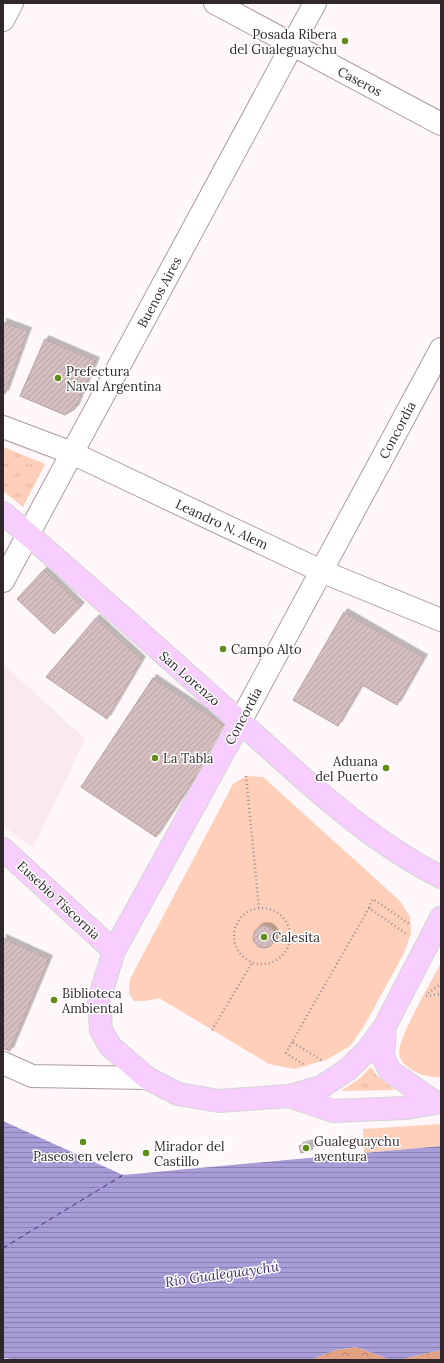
<svg xmlns="http://www.w3.org/2000/svg" width="444" height="1363" font-family="Lora,serif">
<defs>
<pattern id="grass-tufts" width="24" height="20" patternUnits="userSpaceOnUse"><rect width="24" height="20" fill="#ffcfba"/><path d="M3 7l-1-3M5 7V3M7 7l1-3M15 17l-1-3M17 17v-4M19 17l1-3" fill="none" stroke="#dbb2a0"/></pattern>
<pattern id="forest-crowns" width="20" height="18" patternUnits="userSpaceOnUse"><rect width="20" height="18" fill="#e3a184"/><path d="M2 6a3 3 0 1 1 6 0M12 15a3 3 0 1 1 6 0" fill="none" stroke="#b8836c"/></pattern>
<pattern id="water-rules" width="6" height="5" patternUnits="userSpaceOnUse"><rect width="6" height="5" fill="#a89cd9"/><path d="M0 2.5h6" fill="none" stroke="#897fb0"/></pattern>
<pattern id="building-hatch" width="6" height="6" patternUnits="userSpaceOnUse"><rect width="6" height="6" fill="#d4bebf"/><path d="M-1 1l2-2M0 6l6-6M5 7l2-2" fill="none" stroke="#b6a3a4"/></pattern>
<filter id="shadow"><feDropShadow dx="3.5" dy="-3.5" stdDeviation="0" flood-color="#0004"/></filter>
</defs>
<rect width="100%" height="100%" fill="#fff7fa"/>
<path fill="#fae9f0" d="M3 664 85 739 33 848 3 826Z"/>
<path fill="url(#grass-tufts)" d="M3 447 45 464 23 507 3 491Z
M371 1067 377 1076 395 1090 341 1091 359 1079Z"/>
<path fill="url(#forest-crowns)" d="M356 1347 391 1360H310L336 1350Z
M441 1350V1360H398Z"/>
<path fill="#ffcfba" d="M246 776 263 777 400 901 410 917 411 933 404 953 364 1026 350 1046 326 1060 294 1069 269 1064 159 998 145 1001H134L129 994 130 979 233 784Z
M441 963V1077C431 1078 420 1075 412 1070 405 1065 400 1062 399 1053 398 1038 432 980 441 963Z
M441 1124V1146L364 1153 363 1129Z"/>
<path fill="url(#water-rules)" d="M3 1121 123 1175 441 1146V1350L398 1360H391L356 1347 336 1350 310 1360H22L3 1358Z"/>
<g fill="none" stroke-linecap="round" stroke-linejoin="round">
<path stroke="#442f77" stroke-width="1" stroke-dasharray="5 4" stroke-linecap="butt" d="M3 1248 123 1175"/>
</g>
<path fill="url(#building-hatch)" stroke="#b6a1a1" filter="url(#shadow)" d="M3 322 28 331 5 394 3 393Z
M45 339 96 361 75 409 65 415 20 396Z
M44 570 81 606 54 634 17 599Z
M344 612 424 658 397 705 362 685 338 726 293 700Z
M96 618 142 660 107 719 46 677Z
M153 678 228 728 156 837 81 787Z
M253 937a11 11 0 1 1 22 0a11 11 0 1 1-22 0Z
M3 938 49 959 10 1051 3 1048Z
M310 1143 313 1149 301 1153 299 1146Z"/>
<g fill="none" stroke-linecap="round" stroke-linejoin="round">
<g stroke="#ad9ba3" stroke-width="24">
<path id="minor" d="M215 3 441 124
M3 20 12 3
M3 427 72 453 321 571 441 620
M3 581 315 3
M240 722 441 349
M3 1063 32 1076 147 1078"/>
</g>
<g stroke="#d5d4d5" stroke-width="24">
<path id="major" d="M3 513C83 581 161 651 239 721 302 777 365 839 441 877
M240 722 114 951 99 999 101 1030 110 1046 147 1078 178 1094 219 1101 289 1096 333 1111 406 1108 441 1102
M3 849 114 951
M385 1026 383 1057 390 1071 436 1103
M289 1096 321 1087 347 1070 367 1051 385 1026 441 918"/>
</g>
<path stroke="#989094" stroke-width="2.5" stroke-dasharray="1 3" stroke-linecap="butt" d="M246 776 259 908
M369 908 373 899 411 925
M234 936a28 28 0 1 1 56 0a28 28 0 1 1-56 0Z
M428 993 441 984
M426 996 441 994
M212 1030 252 963
M292 1042 286 1053 306 1066
M321 1060 292 1042 369 908 408 935"/>
<use href="#minor" stroke="#fff" stroke-width="22"/>
<use href="#major" stroke="#f7ceff" stroke-width="22"/>
</g>
<g fill="#618c1c" stroke="#fff" stroke-width="1.5">
<circle cx="345" cy="41" r="4"/>
<circle cx="58" cy="378" r="4"/>
<circle cx="223" cy="649" r="4"/>
<circle cx="155" cy="758" r="4"/>
<circle cx="386" cy="768" r="4"/>
<circle cx="264" cy="937" r="4"/>
<circle cx="54" cy="1000" r="4"/>
<circle cx="83" cy="1142" r="4"/>
<circle cx="306" cy="1148" r="4"/>
<circle cx="146" cy="1153" r="4"/>
</g>
<g text-anchor="middle" stroke-width="3" stroke-linejoin="round" paint-order="stroke">
<g font-size="13" fill="#2f272b" stroke="#fff" text-anchor="start">
<text x="337" y="39" text-anchor="end">Posada Ribera<tspan x="337" dy="15">del Gualeguaychu</tspan></text>
<text x="66" y="376">Prefectura<tspan x="66" dy="15">Naval Argentina</tspan></text>
<text x="231" y="654">Campo Alto</text>
<text x="163" y="763">La Tabla</text>
<text x="378" y="766" text-anchor="end">Aduana<tspan x="378" dy="15">del Puerto</tspan></text>
<text x="272" y="942">Calesita</text>
<text x="62" y="998">Biblioteca<tspan x="62" dy="15">Ambiental</tspan></text>
<text x="314" y="1146">Gualeguaychu<tspan x="314" dy="15">aventura</tspan></text>
<text x="154" y="1151">Mirador del<tspan x="154" dy="15">Castillo</tspan></text>
<text x="83" y="1161" text-anchor="middle">Paseos en velero</text>
</g>
<g font-size="13" fill="#2f272b" stroke="#fff">
<text transform="translate(360 81) rotate(28)" y="5">Caseros</text>
<text transform="translate(159 292) rotate(-62)" y="5">Buenos Aires</text>
<text transform="translate(397 430) rotate(-62)" y="5">Concordia</text>
<text transform="translate(222 524) rotate(25)" y="5">Leandro N. Alem</text>
<text transform="translate(190 678) rotate(41)" y="5">San Lorenzo</text>
<text transform="translate(243 716) rotate(-62)" y="5">Concordia</text>
<text transform="translate(59 900) rotate(43)" y="5">Eusebio Tiscornia</text>
</g>
<g font-size="14" font-style="italic" fill="#442f77" stroke="#fff">
<text transform="translate(222 1274) rotate(-8)" y="5">Río Gualeguaychú</text>
</g>
</g>
<rect width="444" height="1363" fill="none" stroke="#2f272b" stroke-width="8"/>
</svg>
